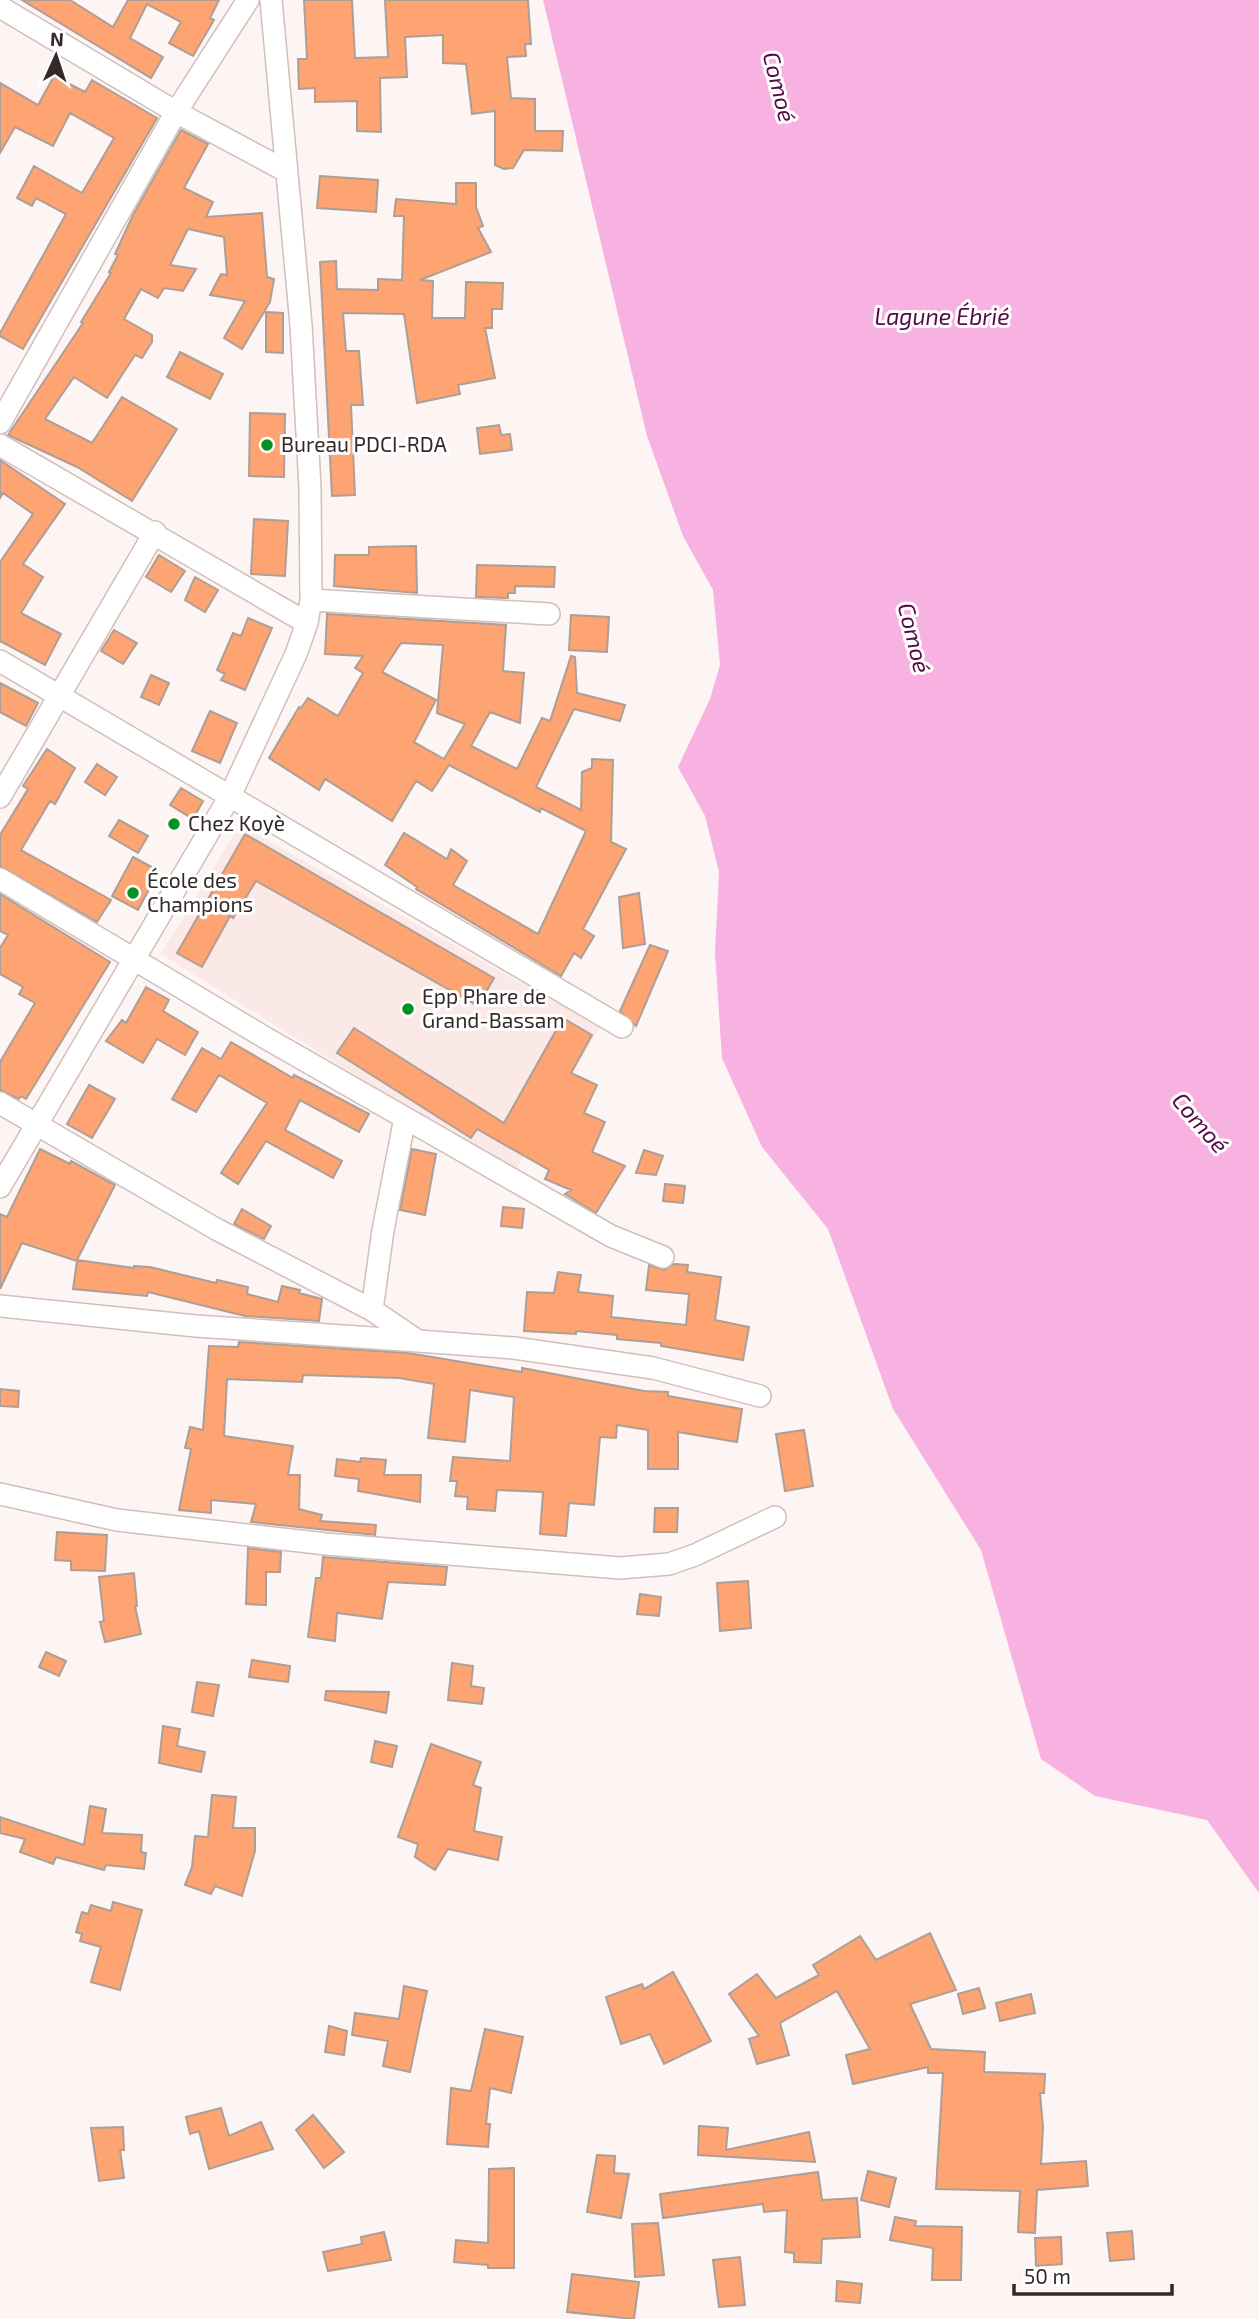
<svg xmlns="http://www.w3.org/2000/svg" width="1259" height="2319" font-family="'Exo 2',sans-serif">
<rect width="100%" height="100%" fill="#fdf5f4"/>
<path fill="#fbe9e7" d="M240 825 600 1027 514 1174 161 954Z"/>
<path fill="#f7b2e2" d="M543 0H1259V1893L1207 1820 1095 1796 1041 1759 981 1550 893 1409 828 1229 762 1147 722 1058 715 953 719 872 705 816 678 767 710 699 720 665 713 590 683 536 647 436Z"/>
<path fill="#fda472" stroke="#ae9e95" stroke-width="2" fill-rule="evenodd" d="M22 0H70L113 27 128 0H219L210 18 214 20 193 56 169 43 181 22 147 4 130 38 163 57 151 78Z
M304 0H352L355 58 388 57 385 0H528L531 44H525L526 56 507 57 511 98 535 99V131H563L562 151 524 150 513 168 504 169 495 165V111L472 114 466 64 443 63V35L405 37 407 77 380 78 381 132 357 131V101L315 102V88L299 89 298 59H307Z
M54 76 85 92 92 80 157 118 23 349 0 336V333L66 214 36 198 32 206 17 198 34 166 82 193 114 138 70 113 53 146 15 127 0 153V83L38 105Z
M181 130 208 144 184 188 213 202 206 217 262 213 267 277 274 279 270 302 242 349 224 338 245 301 210 295 221 274 227 275 224 237 188 229 170 265 196 269 183 291 164 288 158 298 141 289 124 319 152 335V342L142 358 135 355 107 398 74 377 45 419 92 443 122 397 177 429 132 501 77 467 8 435 83 323 81 322 111 273 109 272 118 255 115 254 133 215Z
M320 176 378 180 376 212 317 208Z
M456 183H476V207L483 226 478 228 491 252 420 280 433 281 432 318H465L466 282 503 283 502 309H492V328H485L495 378 458 385 460 394 417 403 404 314 343 313 346 351H359L363 405H351L355 495 332 496 320 262 336 261 337 289 378 290V279L402 280 404 216H394L396 199 456 204Z
M266 312 283 313V353L266 352Z
M180 352 223 374 210 399 167 377Z
M250 413 285 414 284 477 249 476Z
M499 425 501 435 510 434 512 450 480 454 477 428Z
M0 460 65 504 23 564 43 577 21 613 61 634 45 665 0 641V562L33 514 3 493 0 498Z
M254 519 288 521 285 576 251 574Z
M416 546 417 593 334 586 335 555H369V547Z
M159 555 185 571 171 592 146 577Z
M477 565 555 567 554 587 515 586V593H508V598L476 597Z
M195 577 218 590 205 612 185 600Z
M327 614 506 625 503 671 524 673 520 723 490 712 471 746 517 769 542 718 550 721 571 656 575 657 577 693 625 705 620 721 574 709 536 787 581 810 582 772 592 768V759L613 760 611 842 626 849 583 929 594 936 581 958 574 953 561 976 416 889 417 887 385 865 404 833 447 859 451 849 467 861 453 885 538 934 586 831 541 808 540 812 449 765 432 791 416 781 392 821 325 779 319 790 269 758 299 707 301 708 308 698 338 716 363 673 355 668 363 656 325 654ZM401 643 443 645 437 713 465 724 444 759 414 742 436 700 382 672Z
M571 615 609 617 607 652 569 650Z
M248 618 272 628 245 690 221 680 225 674 217 670 233 633 241 636Z
M114 630 137 643 123 664 101 651Z
M151 675 169 683 159 705 141 697Z
M0 683 38 703 26 726 0 712Z
M210 711 237 723 220 763 192 751Z
M47 749 75 768 55 804 50 801 21 850 111 900 97 922 0 866V835L28 789 23 786Z
M97 764 117 777 105 795 85 782Z
M181 788 203 801 193 819 170 805Z
M119 820 148 836 138 853 109 836Z
M245 834 494 978 478 1006 256 881 233 918 230 916 202 967 177 953Z
M133 857 159 871 138 910 112 896Z
M639 893 645 944 623 948 619 897Z
M0 894 110 962 26 1099 21 1096 19 1099 0 1090V1062L35 1003 19 994 23 987 0 974V948L8 935 0 931Z
M650 945 668 951 636 1026 620 1011Z
M146 987 169 1000 163 1011 198 1032 185 1055 157 1039 143 1063 106 1041 122 1020 126 1023Z
M563 1018 592 1035 571 1073 597 1085 584 1113 605 1122 592 1152 625 1166 596 1213 565 1194 571 1190 545 1179 549 1170 477 1129 471 1138 337 1053 354 1028 504 1123Z
M231 1042 293 1078 294 1075 310 1083 369 1114 359 1132 300 1100 285 1130 342 1161 333 1178 266 1141 238 1184 221 1173 267 1103 219 1075 196 1112 172 1099 202 1048 221 1059Z
M89 1085 115 1099 92 1138 67 1124Z
M40 1149 70 1164 71 1161 115 1185 77 1260 134 1268V1266L150 1267 216 1283 217 1280 248 1287 247 1294 278 1302 282 1286 300 1290 299 1293 322 1299 319 1321 245 1316 148 1292 147 1296 73 1289 77 1261 22 1243 0 1289V1214L7 1217Z
M412 1149 436 1154 425 1215 400 1210Z
M644 1150 663 1156 656 1175 636 1173Z
M665 1184 685 1186 683 1203 663 1201Z
M503 1207 524 1209 522 1228 501 1226Z
M242 1209 271 1226 264 1239 234 1224Z
M674 1264 688 1265 687 1272 721 1277 715 1320 749 1327 743 1360 661 1346V1343L617 1339V1335L576 1331V1334L524 1331 527 1292 554 1293 558 1272 581 1275 578 1292 613 1296 611 1317 686 1325 689 1294 646 1290 649 1265 664 1270Z
M239 1342 408 1353 522 1372V1368L644 1391 668 1392V1396L742 1409 737 1442 678 1432V1469H648V1430L617 1425 616 1438 600 1437 594 1505 569 1503 566 1536 540 1534 543 1492 497 1490 495 1511 467 1509 468 1497 455 1496 457 1481H450L453 1457 510 1461 514 1397 470 1390 465 1442 428 1438 434 1384 399 1378 303 1375 302 1382 227 1379 224 1436 293 1446 288 1475H300L299 1509 322 1515 320 1521 376 1525 375 1535 251 1522 256 1504 211 1500V1513L179 1510 191 1449 185 1448 190 1427 203 1430 209 1346 238 1347Z
M0 1389 19 1391 18 1407 0 1406Z
M804 1430 813 1486 785 1491 776 1434Z
M361 1458 386 1460 384 1475H421L420 1502 358 1491 359 1479 335 1476 337 1459 360 1462Z
M655 1508H678L677 1532H654Z
M57 1532 107 1535 105 1571 71 1570V1561L55 1560Z
M248 1548 281 1552 280 1572H266V1605L246 1604Z
M323 1557 447 1567 445 1585 388 1582 382 1619 337 1613 335 1641 308 1637 316 1578H321Z
M134 1573 137 1606H135L141 1634 105 1642 100 1622 104 1621 99 1577Z
M748 1581 751 1628 720 1631 717 1583Z
M640 1594 661 1597 659 1616 637 1614Z
M46 1652 66 1661 59 1676 39 1667Z
M252 1660 290 1666 288 1682 249 1677Z
M452 1663 473 1666 471 1686 484 1688 482 1704 448 1700Z
M197 1682 219 1685 213 1716 192 1712Z
M326 1691 389 1692 386 1713 325 1700Z
M163 1726 180 1729 177 1746 205 1752 201 1772 159 1763Z
M375 1741 397 1746 392 1767 371 1762Z
M431 1744 481 1762 473 1785 481 1788 474 1831 502 1837 498 1860 448 1849 435 1870 415 1857 418 1844 398 1837Z
M212 1795 236 1797 233 1828H255V1851L242 1896 215 1886 211 1894 185 1885 192 1867 195 1836 208 1837Z
M90 1806 106 1809 102 1833 142 1835 141 1852 146 1853 144 1869 106 1865 104 1870 56 1857 53 1864 20 1852 25 1839 0 1833V1817L84 1845Z
M113 1902 142 1910 120 1990 91 1982 101 1947 80 1941 82 1934 76 1932 82 1912 88 1914 91 1905 111 1911Z
M930 1933 956 1990 910 2004 931 2049 985 2052 984 2072 1045 2074 1044 2093H1040L1043 2127 1041 2164 1086 2161 1088 2186 1037 2190 1035 2233 1018 2232 1020 2191 936 2189 943 2073H928V2067L853 2084 846 2055 870 2049 837 1991 780 2023 789 2055 757 2064 749 2039 759 2036 729 1994 757 1974 776 1998 819 1975 813 1965 860 1936 876 1960Z
M673 1972 711 2041 664 2064 650 2034 621 2044 606 1997 642 1984 644 1989Z
M404 1986 427 1991 410 2072 383 2066 388 2041 352 2035 355 2013 399 2019Z
M979 1988 985 2008 963 2014 958 1994Z
M1031 1994 1035 2013 1000 2021 996 2003Z
M329 2026 347 2031 344 2055 325 2052Z
M485 2029 523 2037 511 2093 490 2088 486 2124H490L488 2147 447 2144 451 2088 471 2091Z
M221 2108 229 2136 261 2122 273 2149 209 2169 199 2131 190 2134 186 2117Z
M313 2115 344 2152 324 2168 296 2130Z
M699 2126 728 2128 726 2150 809 2132 815 2162 698 2155Z
M123 2127 124 2150H120L124 2178 99 2181 91 2128Z
M597 2155 615 2156 614 2173 629 2174 621 2218 587 2212Z
M514 2168V2268H488V2265L454 2262 456 2240 488 2243 489 2169Z
M868 2171 896 2178 889 2207 861 2200Z
M818 2172 822 2200 857 2198 860 2237 822 2239 821 2263 794 2262V2253L785 2252 787 2210 764 2212 763 2204 663 2218 660 2194Z
M895 2217 916 2221 915 2226 962 2227 961 2280H932L933 2248 890 2240Z
M658 2223 664 2275 635 2277 632 2224Z
M1132 2231 1134 2259 1110 2261 1107 2233Z
M384 2232 391 2260 328 2271 323 2252 362 2244 361 2237Z
M1061 2237 1062 2264 1036 2266 1035 2238Z
M740 2257 745 2305 719 2307 713 2260Z
M572 2274 639 2282 634 2319 567 2312Z
M837 2281 862 2284 860 2303 836 2301Z"/>
<g fill="none" stroke-linecap="round" stroke-linejoin="round">
<g stroke="#d2bebb" stroke-width="24">
<path id="street" d="M0 7 176 112 286 171
M0 423 176 112 248 0
M0 445 307 623
M311 600 549 614
M0 661 622 1027
M0 797 155 532
M0 879 264 1037 611 1236 663 1257
M0 1103 216 1229 372 1310 418 1341 196 1326 0 1306
M0 1187 230 796 296 654 307 623 311 600 310 488 301 325 271 0
M372 1310 383 1230 405 1118
M418 1341 514 1348 653 1368 760 1396
M0 1494 117 1520 326 1544 620 1568 669 1564 695 1555 775 1517"/>
</g>
<use href="#street" stroke="#fff" stroke-width="21"/>
</g>
<g fill="#069123" stroke="#fff" stroke-width="2.5">
<circle cx="267" cy="445" r="7"/>
<circle cx="174" cy="824" r="7"/>
<circle cx="133" cy="893" r="7"/>
<circle cx="408" cy="1009" r="7"/>
</g>
<g text-anchor="middle" stroke-width="6" stroke-linejoin="round" paint-order="stroke">
<g font-size="21" fill="#322a29" stroke="#fff" text-anchor="start">
<text x="281" y="452">Bureau PDCI-RDA</text>
<text x="188" y="831">Chez Koyè</text>
<text x="147" y="888">École des<tspan x="147" dy="24">Champions</tspan></text>
<text x="422" y="1004">Epp Phare de<tspan x="422" dy="24">Grand-Bassam</tspan></text>
</g>
<g font-size="23" font-style="italic" fill="#550a46" stroke="#fff">
<text transform="translate(779 87) rotate(76)" y="8">Comoé</text>
<text x="942" y="325">Lagune Ébrié</text>
<text transform="translate(914 638) rotate(76)" y="8">Comoé</text>
<text transform="translate(1200 1123) rotate(49)" y="8">Comoé</text>
</g>
</g>
<g transform="translate(56 56) rotate(3)" stroke="#ffffff" stroke-width="5" paint-order="stroke">
<path d="M0-5L12 26L0 18L-12 26Z" fill="#322a29"/>
<text y="-10" font-size="19" font-weight="bold" text-anchor="middle" fill="#322a29">N</text>
</g>
<path d="M1014 2284v10h158v-10" fill="none" stroke="#322a29" stroke-width="3.5"/>
<text x="1024" y="2284" font-size="21" fill="#322a29" stroke="#ffffff" stroke-width="5" paint-order="stroke">50 m</text>
</svg>
